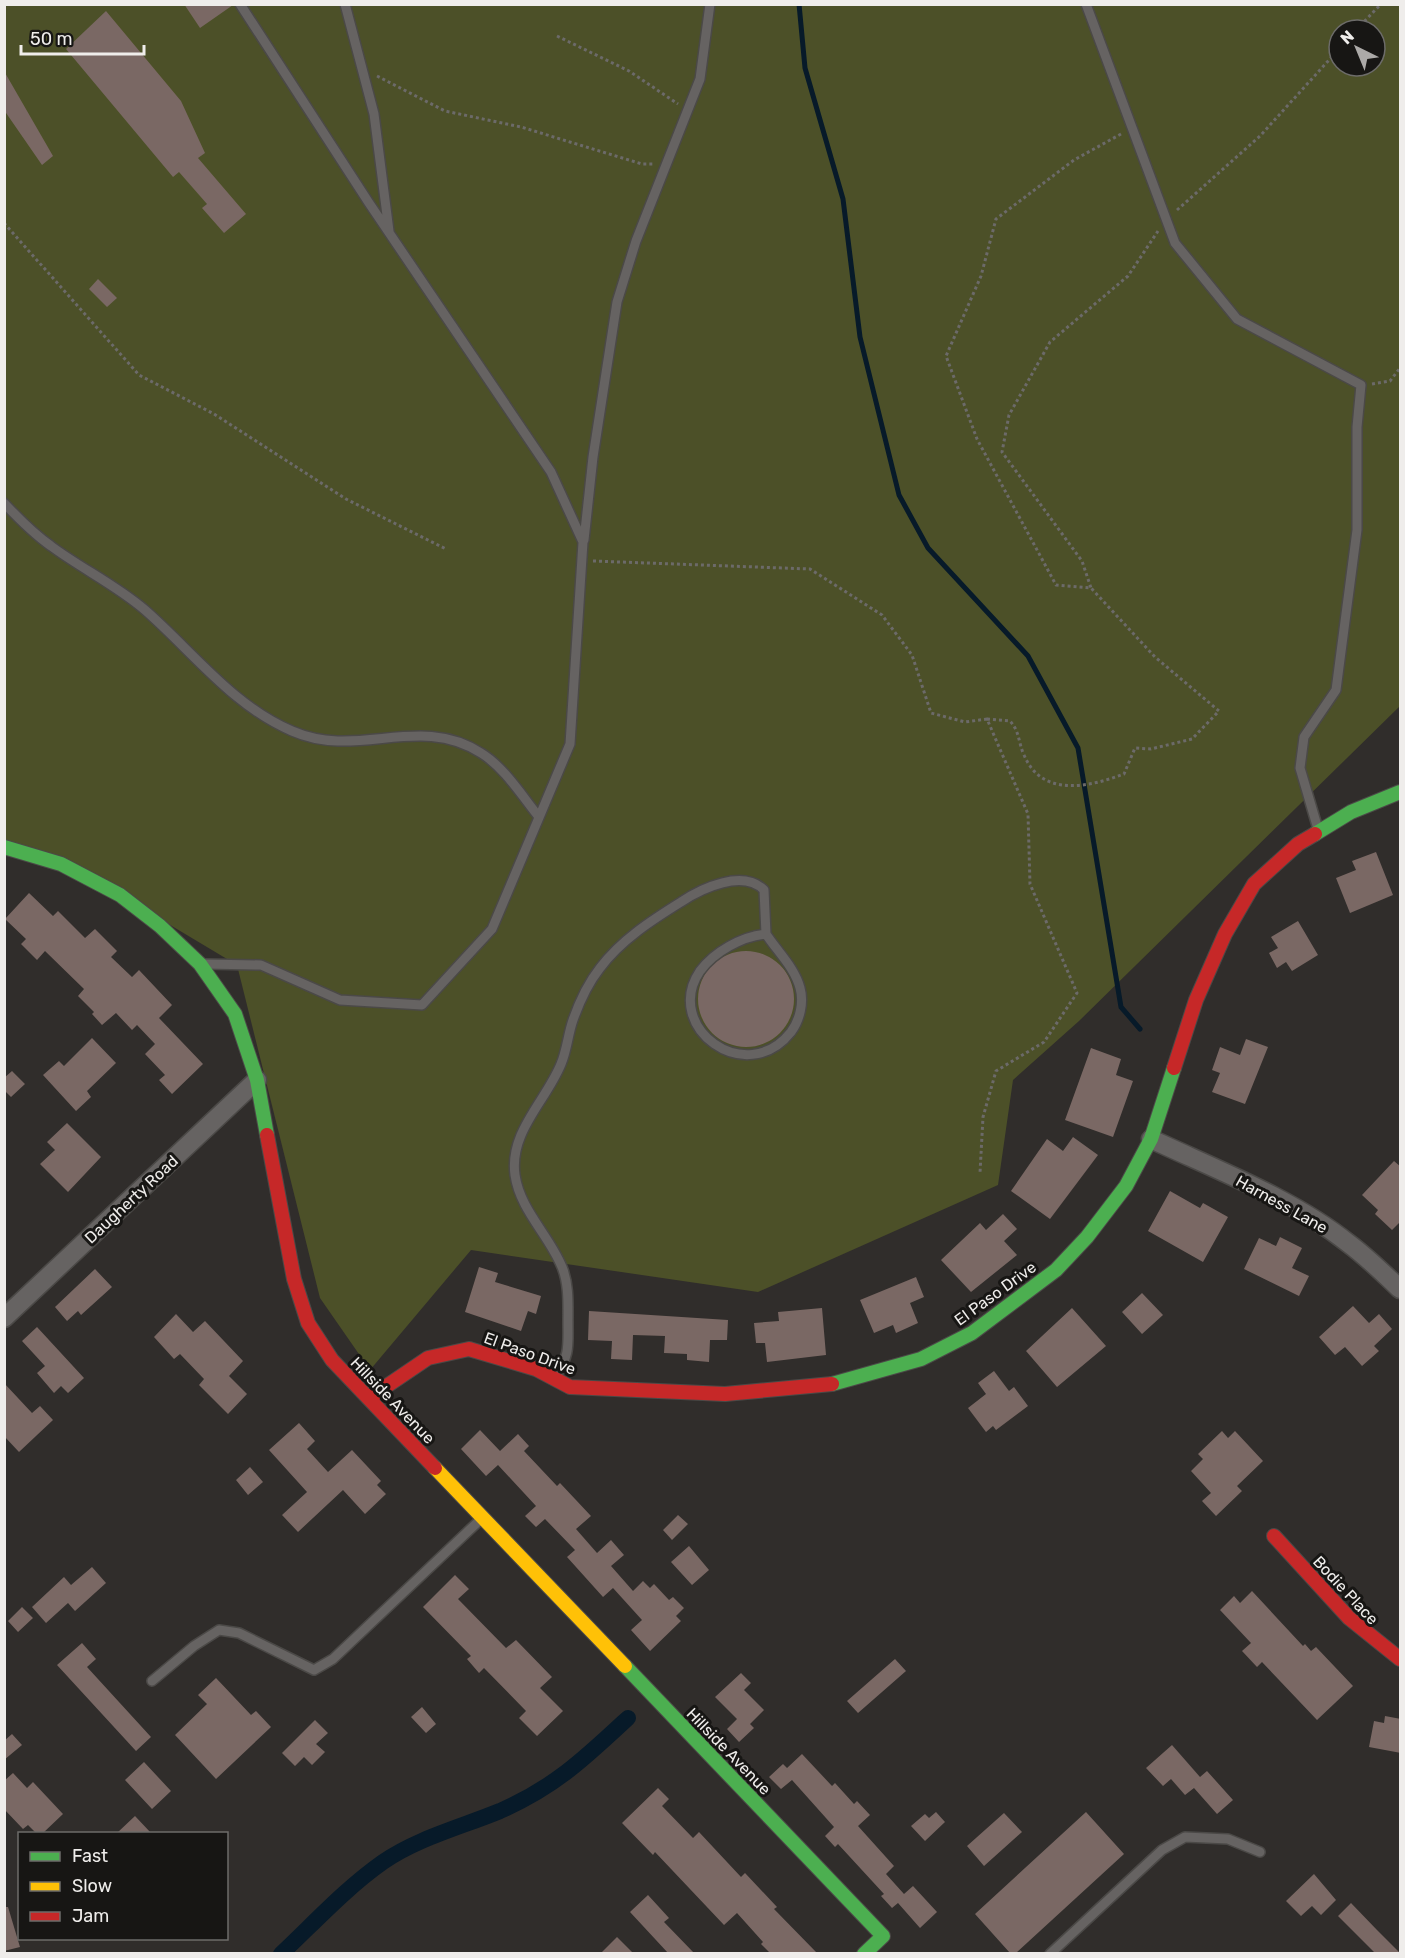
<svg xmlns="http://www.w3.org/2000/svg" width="1405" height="1958" font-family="Rubik,sans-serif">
<rect width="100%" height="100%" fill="#302d2b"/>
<path fill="#4c5028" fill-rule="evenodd" d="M4 5H1400V706L1079 1021 1013 1080 998 1185 758 1292 471 1250 370 1370 320 1298 237 965 120 895 5 847ZM1339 30H1375V66H1339Z"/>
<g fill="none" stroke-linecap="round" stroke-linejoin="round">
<path stroke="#071a29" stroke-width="5" d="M799 4 805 68 843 199 860 337 899 495 928 548 1028 656 1078 748 1121 1007 1140 1029"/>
<path stroke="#071a29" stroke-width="16" d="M281 1954C314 1923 346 1888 383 1862 418 1838 461 1827 500 1811 555 1787 585 1758 628 1718"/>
</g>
<path fill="#7a6864" d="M184 4H233V5L200 28Z
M106 11 181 101 205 153 198 158 246 214 224 233 202 208 207 204 179 172 173 177 66 49Z
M4 71 53 156 42 165 4 110Z
M98 279 117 298 107 307 89 289Z
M1376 852 1393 895 1350 913 1336 878 1356 870 1352 861Z
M29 893 53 916 58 911 85 938 95 929 117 951 111 957 132 977 139 970 172 1005 159 1018 203 1064 172 1094 159 1080 165 1075 145 1054 155 1044 137 1025 132 1030 116 1013 102 1025 92 1014 94 1012 78 996 84 989 45 951 37 960 21 944 26 939 5 919Z
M1298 921 1318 955 1292 971 1286 962 1277 968 1269 953 1278 948 1271 937Z
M698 999a48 48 0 1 1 96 0a48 48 0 1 1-96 0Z
M92 1038 116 1063 87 1091 91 1097 76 1111 43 1075 59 1061 64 1066Z
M1246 1039 1268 1047 1245 1104 1212 1092 1220 1073 1212 1070 1220 1047 1240 1055Z
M1091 1048 1121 1059 1116 1075 1133 1081 1113 1137 1065 1120Z
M12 1071 25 1084 11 1097 4 1090V1078Z
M67 1123 101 1157 68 1192 40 1164 55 1150 47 1142Z
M1073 1137 1098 1155 1050 1219 1011 1191 1047 1139 1063 1151Z
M1394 1161 1401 1167V1221L1392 1230 1375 1214 1378 1210 1362 1195Z
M1170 1191 1200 1208 1203 1203 1228 1217 1203 1262 1148 1231Z
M1003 1214 1017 1229 1004 1241 1017 1255 971 1292 941 1260 980 1223 986 1230Z
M1280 1237 1302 1248 1292 1268 1309 1276 1299 1296 1244 1269 1259 1238 1276 1246Z
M479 1267 498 1273 495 1282 541 1296 536 1314 528 1311 521 1331 465 1312Z
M95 1269 112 1287 81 1315 78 1311 67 1321 55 1307Z
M916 1277 924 1297 910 1303 918 1323 896 1333 893 1325 874 1333 860 1300Z
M1142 1293 1163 1315 1142 1334 1122 1312Z
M1353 1306 1369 1323 1379 1314 1392 1329 1374 1346 1379 1351 1362 1366 1345 1347 1335 1355 1319 1337Z
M822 1308 826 1355 767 1362 765 1343H756L754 1323 779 1321 778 1312Z
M1072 1308 1106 1346 1057 1387 1026 1351Z
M589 1311 728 1320 727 1340H710L709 1362 687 1360V1354L664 1353 665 1336 633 1335 632 1360 611 1359 612 1341 588 1340Z
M176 1314 193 1332 205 1321 243 1361 229 1376 247 1394 228 1414 199 1385 204 1379 180 1354 174 1359 154 1337Z
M37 1327 84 1378 68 1393 61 1386 54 1393 37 1373 45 1366 22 1341Z
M994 1371 1009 1391 1014 1387 1028 1406 996 1430 993 1426 986 1432 968 1408 986 1394 978 1383Z
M4 1383 32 1413 40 1406 53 1420 19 1452 4 1436Z
M299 1423 315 1441 307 1449 328 1472 352 1450 381 1481 377 1485 386 1494 365 1514 343 1490 298 1532 282 1515 307 1492 269 1450Z
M480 1430 500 1451 518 1434 529 1446 524 1451 557 1486 560 1483 591 1516 576 1529 597 1553 611 1540 624 1555 611 1566 633 1591 643 1581 650 1588 654 1584 669 1600 673 1597 684 1608 676 1616 681 1621 650 1651 631 1630 642 1620 613 1588 603 1597 567 1557 575 1550 545 1519 536 1527 525 1516 536 1506 498 1465 486 1476 461 1449Z
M1222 1431 1228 1438 1235 1431 1263 1461 1237 1486 1242 1491 1216 1516 1202 1501 1211 1493 1191 1471 1203 1459 1198 1454Z
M250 1467 263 1482 248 1495 236 1480Z
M678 1515 688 1524 672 1540 663 1530Z
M689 1546 709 1570 692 1585 671 1562Z
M92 1567 106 1583 75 1611 68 1603 46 1623 32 1607 64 1577 71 1585Z
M455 1575 469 1589 458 1599 506 1648 516 1640 552 1677 540 1688 563 1711 537 1736 519 1718 526 1711 484 1668 479 1673 467 1659 471 1656 423 1607Z
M1252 1591 1303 1646 1305 1644 1311 1651 1316 1647 1353 1686 1317 1720 1262 1662 1257 1667 1242 1651 1251 1643 1220 1610 1234 1596 1240 1603Z
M22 1607 33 1618 18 1632 8 1621Z
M82 1643 96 1659 87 1667 151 1737 136 1751 57 1665Z
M895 1659 906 1671 858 1713 847 1701Z
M741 1673 751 1683 744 1690 764 1710 750 1724 754 1728 739 1742 727 1729 737 1719 715 1697Z
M216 1678 251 1715 256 1711 271 1727 216 1779 175 1735 207 1704 198 1695Z
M422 1707 436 1724 426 1733 411 1717Z
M1385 1716 1401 1719V1753L1369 1747 1374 1721 1384 1723Z
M315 1720 328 1733 316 1744 325 1752 312 1765 304 1757 295 1766 282 1753Z
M12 1734 22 1745 4 1760V1741Z
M1172 1745 1200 1777 1207 1771 1233 1800 1217 1814 1194 1788 1185 1795 1171 1779 1163 1786 1146 1768Z
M802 1754 832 1786 835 1783 854 1804 857 1801 870 1815 858 1826 894 1866 886 1874 904 1894 913 1886 937 1912 920 1928 898 1903 892 1908 881 1896 884 1894 838 1844 835 1847 825 1836 834 1827 792 1780 781 1789 769 1777 783 1764 787 1768Z
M144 1762 171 1791 152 1809 125 1780Z
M13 1773 27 1788 33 1782 63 1814 43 1833H36L28 1825 23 1829 4 1809V1781Z
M658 1788 669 1799 662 1806 693 1838 699 1832 741 1877 745 1873 777 1907 774 1909 817 1953H770L761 1944 763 1942 737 1913 724 1925 655 1852 653 1855 622 1823Z
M936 1812 945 1822 925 1841 911 1826 925 1814 929 1818Z
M1086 1812 1124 1854 1016 1953H1010L975 1914Z
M1004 1813 1022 1832 984 1866 967 1846Z
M135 1816 151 1833H117Z
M1314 1874 1336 1900 1321 1915 1312 1906 1301 1916 1286 1901Z
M648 1895 669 1918 664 1922 694 1953H668L630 1912Z
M1351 1903 1377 1930 1400 1953H1375L1338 1916Z
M4 1907H8L20 1947 4 1951Z
M617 1937 633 1953H601Z"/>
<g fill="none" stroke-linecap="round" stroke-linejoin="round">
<g stroke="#4b4947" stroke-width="12">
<path id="lane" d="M345 4 374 114 389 231
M1086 4 1175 243 1237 319 1361 385 1357 427V530L1336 690 1304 737 1300 768 1318 829
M4 503C19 519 34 534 51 546 82 569 116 585 145 610 192 651 233 706 292 731 358 760 419 713 481 753 504 767 522 796 539 817
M584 540 593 457 617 302 636 241 700 79 710 4
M766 934C777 951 795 968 800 988 804 1002 800 1020 791 1032 746 1089 662 1027 700 971 714 952 742 936 766 934Z
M205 964 261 965 340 1000 422 1005 492 929 570 744 583 542 551 472 369 203 240 4
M556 1377C570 1353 568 1348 568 1321 568 1304 569 1284 562 1267 549 1235 520 1210 515 1175 509 1132 546 1101 561 1064 567 1050 568 1034 573 1020 579 1003 589 982 600 968 621 940 652 920 681 902 702 888 743 869 764 890L766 934
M152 1681 194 1646 219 1630 239 1633 314 1670 333 1659 481 1519
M1050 1954 1162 1850 1185 1837 1228 1839 1260 1852"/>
</g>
<g stroke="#4b4947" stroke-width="21">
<path id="street" d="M1151 1139C1215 1169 1293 1199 1348 1243 1367 1257 1383 1273 1400 1289
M4 1318 257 1080"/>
</g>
<g stroke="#4b4947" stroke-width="16">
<path id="fast" d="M1315 834 1351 812 1400 792
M4 847 61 864 120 895 160 926 200 964 235 1014 257 1080 267 1135
M832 1384 921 1359 972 1333 1056 1270 1087 1237 1126 1186 1151 1139 1174 1068
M625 1666 883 1936 864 1954"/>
</g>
<g stroke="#4b4947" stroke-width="16">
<path id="slow" d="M435 1468 625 1666"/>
</g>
<g stroke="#4b4947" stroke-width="16">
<path id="jam" d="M1174 1068 1196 1000 1225 934 1254 884 1298 844 1315 834
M267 1135 294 1279 308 1323 332 1360 435 1468
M369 1398 428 1358 469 1349 536 1369 570 1387 725 1394 832 1384
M1274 1536 1349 1618 1400 1659"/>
</g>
<path stroke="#6c6a69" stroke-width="3" stroke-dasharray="3 3" stroke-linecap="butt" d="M1356 30 1381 4
M557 36 629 71 678 104
M377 76 445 111 521 127 642 164H655
M1121 134 1074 160 996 219 981 276 946 356 977 439 1056 585 1091 588 1082 561 1002 452 1009 415 1050 342 1128 276 1158 231
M1177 210 1260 136 1339 49
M4 223 139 375 214 414 346 499 446 549
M1372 384 1390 381 1400 368
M593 561 810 569 882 615 912 655 931 713 965 722 987 719 1028 814 1030 884 1077 993 1044 1042 996 1071 983 1117 980 1173
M987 719 1010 721C1020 732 1018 742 1024 755 1042 798 1089 787 1124 774L1135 748 1151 749 1192 739 1219 711 1155 657 1091 588"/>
<use href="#lane" stroke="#666362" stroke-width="9"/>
<use href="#street" stroke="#666362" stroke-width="18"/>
<use href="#fast" stroke="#4caf50" stroke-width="14"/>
<use href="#slow" stroke="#ffc107" stroke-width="14"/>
<use href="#jam" stroke="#c62828" stroke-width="14"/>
</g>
<g text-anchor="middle" stroke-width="6" stroke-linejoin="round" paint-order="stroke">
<g font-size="16" fill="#efedeb" stroke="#171614">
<text transform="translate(131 1199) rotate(-43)" y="6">Daugherty Road</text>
<text transform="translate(1282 1204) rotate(29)" y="6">Harness Lane</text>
<text transform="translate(995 1293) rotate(-36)" y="6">El Paso Drive</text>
<text transform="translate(530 1353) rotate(20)" y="6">El Paso Drive</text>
<text transform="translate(393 1400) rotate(46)" y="6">Hillside Avenue</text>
<text transform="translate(1346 1590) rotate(47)" y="6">Bodie Place</text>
<text transform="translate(729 1751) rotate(46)" y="6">Hillside Avenue</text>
</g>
</g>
<rect width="1405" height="1958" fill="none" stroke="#efedeb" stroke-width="12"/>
<rect x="18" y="1832" width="210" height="108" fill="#171614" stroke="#6d6c6a" stroke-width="1.5"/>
<rect x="30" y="1852" width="30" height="9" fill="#4caf50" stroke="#6d6c6a" stroke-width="1.5"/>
<text x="72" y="1862" font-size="18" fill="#efedeb">Fast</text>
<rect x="30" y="1882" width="30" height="9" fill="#ffc107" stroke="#6d6c6a" stroke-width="1.5"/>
<text x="72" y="1892" font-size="18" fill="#efedeb">Slow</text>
<rect x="30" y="1912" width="30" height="9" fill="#c62828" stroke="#6d6c6a" stroke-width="1.5"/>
<text x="72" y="1922" font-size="18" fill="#efedeb">Jam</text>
<g transform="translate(1357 48) rotate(317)"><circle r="28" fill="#171614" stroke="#6d6c6a" stroke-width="1.5"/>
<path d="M0-4.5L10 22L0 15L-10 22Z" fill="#acaaa8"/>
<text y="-9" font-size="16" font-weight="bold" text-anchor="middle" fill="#efedeb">N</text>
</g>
<path d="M21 45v9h123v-9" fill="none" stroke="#efedeb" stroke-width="3"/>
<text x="30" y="45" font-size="18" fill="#efedeb" stroke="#171614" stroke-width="4.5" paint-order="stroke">50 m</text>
</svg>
